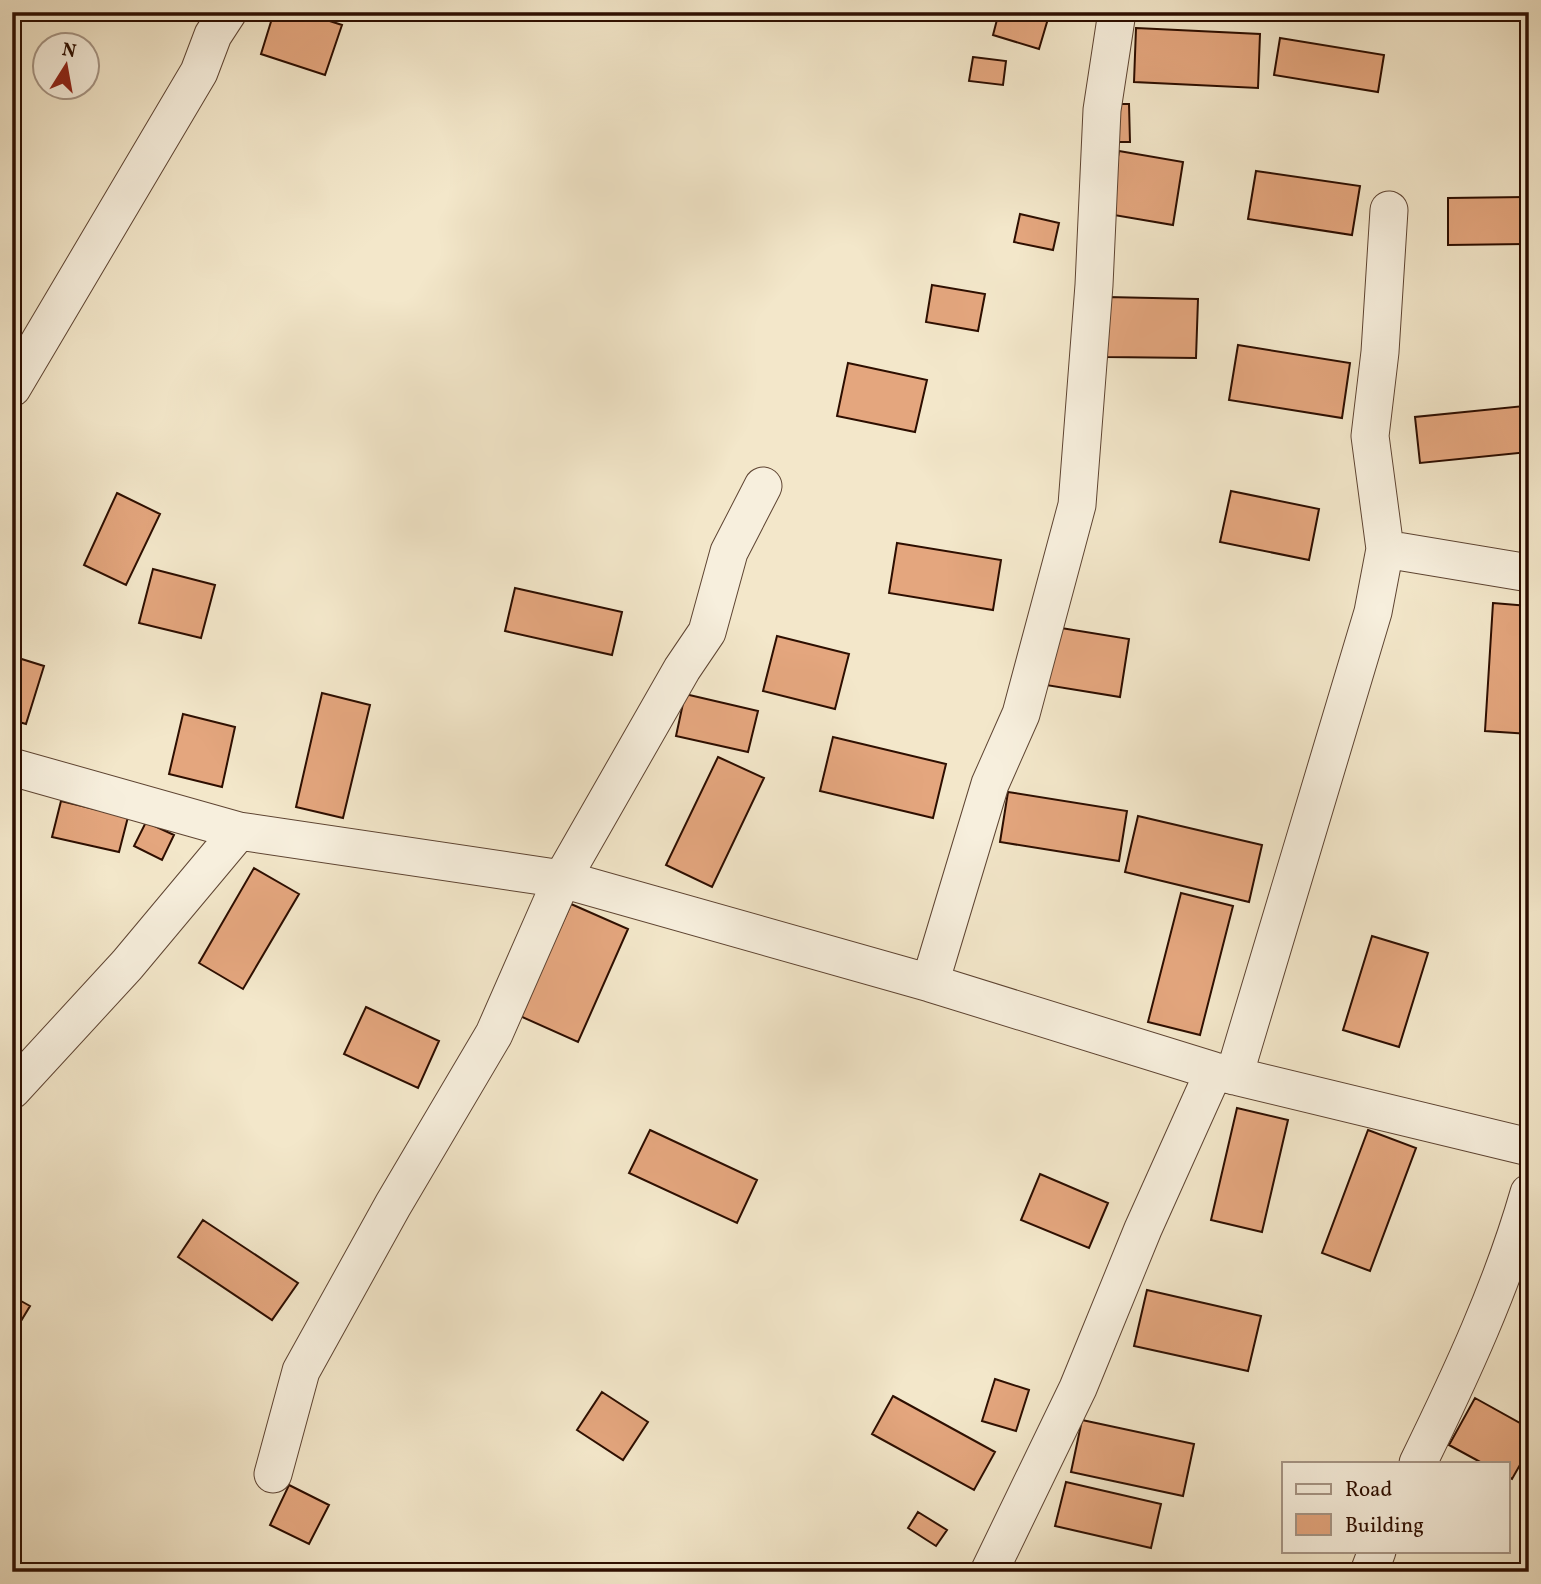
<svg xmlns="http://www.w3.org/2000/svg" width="1541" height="1584" font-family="Vollkorn,serif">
<rect width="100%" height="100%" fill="#f3e7ca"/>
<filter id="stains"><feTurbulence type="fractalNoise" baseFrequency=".00286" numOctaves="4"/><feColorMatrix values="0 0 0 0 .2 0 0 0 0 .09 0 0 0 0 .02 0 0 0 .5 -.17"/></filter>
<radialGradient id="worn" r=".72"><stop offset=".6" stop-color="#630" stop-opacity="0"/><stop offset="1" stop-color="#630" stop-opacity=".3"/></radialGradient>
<path fill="#e4a67e" stroke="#2d0e00" stroke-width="2" d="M274 12H302L342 25 325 75 261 54Z
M526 12H546L542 20Z
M999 12H1050L1039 49 993 35Z
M1136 28 1260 34 1258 88 1134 82Z
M1280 38 1384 55 1378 92 1274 75Z
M973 57 1006 61 1003 85 969 81Z
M1111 104H1129L1130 142H1112Z
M1119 151 1183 162 1173 225 1108 214Z
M1256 171 1360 186 1352 235 1248 219Z
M1529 197V244L1448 245V198Z
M1020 214 1059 223 1053 250 1014 242Z
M932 285 985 294 978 331 926 322Z
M1107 297 1198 299 1196 358 1106 357Z
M1238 345 1350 363 1342 418 1229 400Z
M848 363 927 380 915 432 837 416Z
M1524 406 1529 452 1420 463 1415 417Z
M1231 491 1319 509 1309 560 1220 542Z
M117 493 160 514 126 585 84 565Z
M897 543 1001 560 993 610 889 593Z
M153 569 215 585 201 638 139 623Z
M515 588 622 612 612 655 505 631Z
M1493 603 1529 606V734L1485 731Z
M1055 627 1129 639 1120 697 1046 685Z
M777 636 849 654 835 709 763 691Z
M12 656 44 666 26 724 12 720Z
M322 693 370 705 343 818 296 807Z
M685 694 758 711 748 752 676 736Z
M183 714 235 727 222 787 169 774Z
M833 737 946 764 933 818 820 791Z
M718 757 764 778 712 887 666 865Z
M12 789 19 791 12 808Z
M1008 792 1127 811 1119 861 1000 842Z
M61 801 128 817 119 852 52 837Z
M1138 816 1262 845 1249 902 1125 872Z
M146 822 174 835 162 860 134 846Z
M254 868 299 894 243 989 199 963Z
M1181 893 1233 906 1200 1035 1148 1022Z
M571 904 628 929 578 1042 520 1016Z
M1372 936 1428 953 1399 1047 1343 1030Z
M366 1007 439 1041 418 1088 344 1054Z
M1237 1108 1288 1120 1262 1232 1211 1220Z
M650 1130 757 1180 737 1223 629 1173Z
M1368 1130 1416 1148 1370 1271 1322 1253Z
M1040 1174 1108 1203 1089 1248 1021 1220Z
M203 1220 298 1283 272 1320 178 1257Z
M1147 1290 1261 1316 1248 1371 1134 1346Z
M12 1296 30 1306 12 1336Z
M995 1379 1029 1390 1016 1431 982 1421Z
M602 1392 648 1422 623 1460 577 1430Z
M893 1396 995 1452 974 1490 872 1434Z
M1475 1398 1529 1428V1449L1512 1479 1508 1477V1463H1482L1449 1445Z
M1082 1420 1194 1444 1183 1496 1071 1472Z
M1066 1482 1161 1504 1151 1548 1055 1526Z
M289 1485 329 1505 309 1544 270 1525Z
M918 1512 947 1530 936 1546 908 1528Z"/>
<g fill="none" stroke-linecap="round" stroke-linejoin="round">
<g stroke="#5e4432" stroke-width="39">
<path id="minor" d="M12 388 199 72 213 35 228 12
M1385 549 1529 573
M12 767 239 831 562 879 930 983 1214 1071 1529 1147
M930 983 990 784 1021 714 1077 505 1094 285 1102 110 1117 12
M1234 1076 1373 612 1385 549 1370 436 1380 352 1389 210
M12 1090 127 965 239 831
M1418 1463C1461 1375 1502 1287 1529 1193
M273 1474 301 1371 393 1205 494 1034 562 879 682 669 707 632 729 552 763 486
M989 1572 1078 1388 1143 1229 1214 1071
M1369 1572 1377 1551"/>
</g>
<use href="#minor" stroke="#f7efdd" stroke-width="37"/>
</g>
<rect width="1541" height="1584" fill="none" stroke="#f3e7ca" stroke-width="42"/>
<rect x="14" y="14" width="1513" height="1556" fill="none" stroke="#2d0e00" stroke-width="3.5"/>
<rect x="21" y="21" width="1499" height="1542" fill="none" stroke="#2d0e00" stroke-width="2"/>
<rect x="1282" y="1462" width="228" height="91" fill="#f7efdd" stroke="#a69585" stroke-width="2"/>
<rect x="1296" y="1484" width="35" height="10" fill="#f7efdd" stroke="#a69585" stroke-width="2"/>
<text x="1345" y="1496" font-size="21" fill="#2d0e00">Road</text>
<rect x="1296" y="1514" width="35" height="21" fill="#e4a67e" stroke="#a69585" stroke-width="2"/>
<text x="1345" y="1532" font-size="21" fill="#2d0e00">Building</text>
<g transform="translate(66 66) rotate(11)"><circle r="33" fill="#f7efdd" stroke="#a69585" stroke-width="2"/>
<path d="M0-5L12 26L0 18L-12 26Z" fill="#8f2418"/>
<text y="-10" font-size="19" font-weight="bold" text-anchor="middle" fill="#2d0e00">N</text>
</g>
<rect width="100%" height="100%" filter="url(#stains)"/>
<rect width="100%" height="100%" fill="url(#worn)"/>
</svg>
